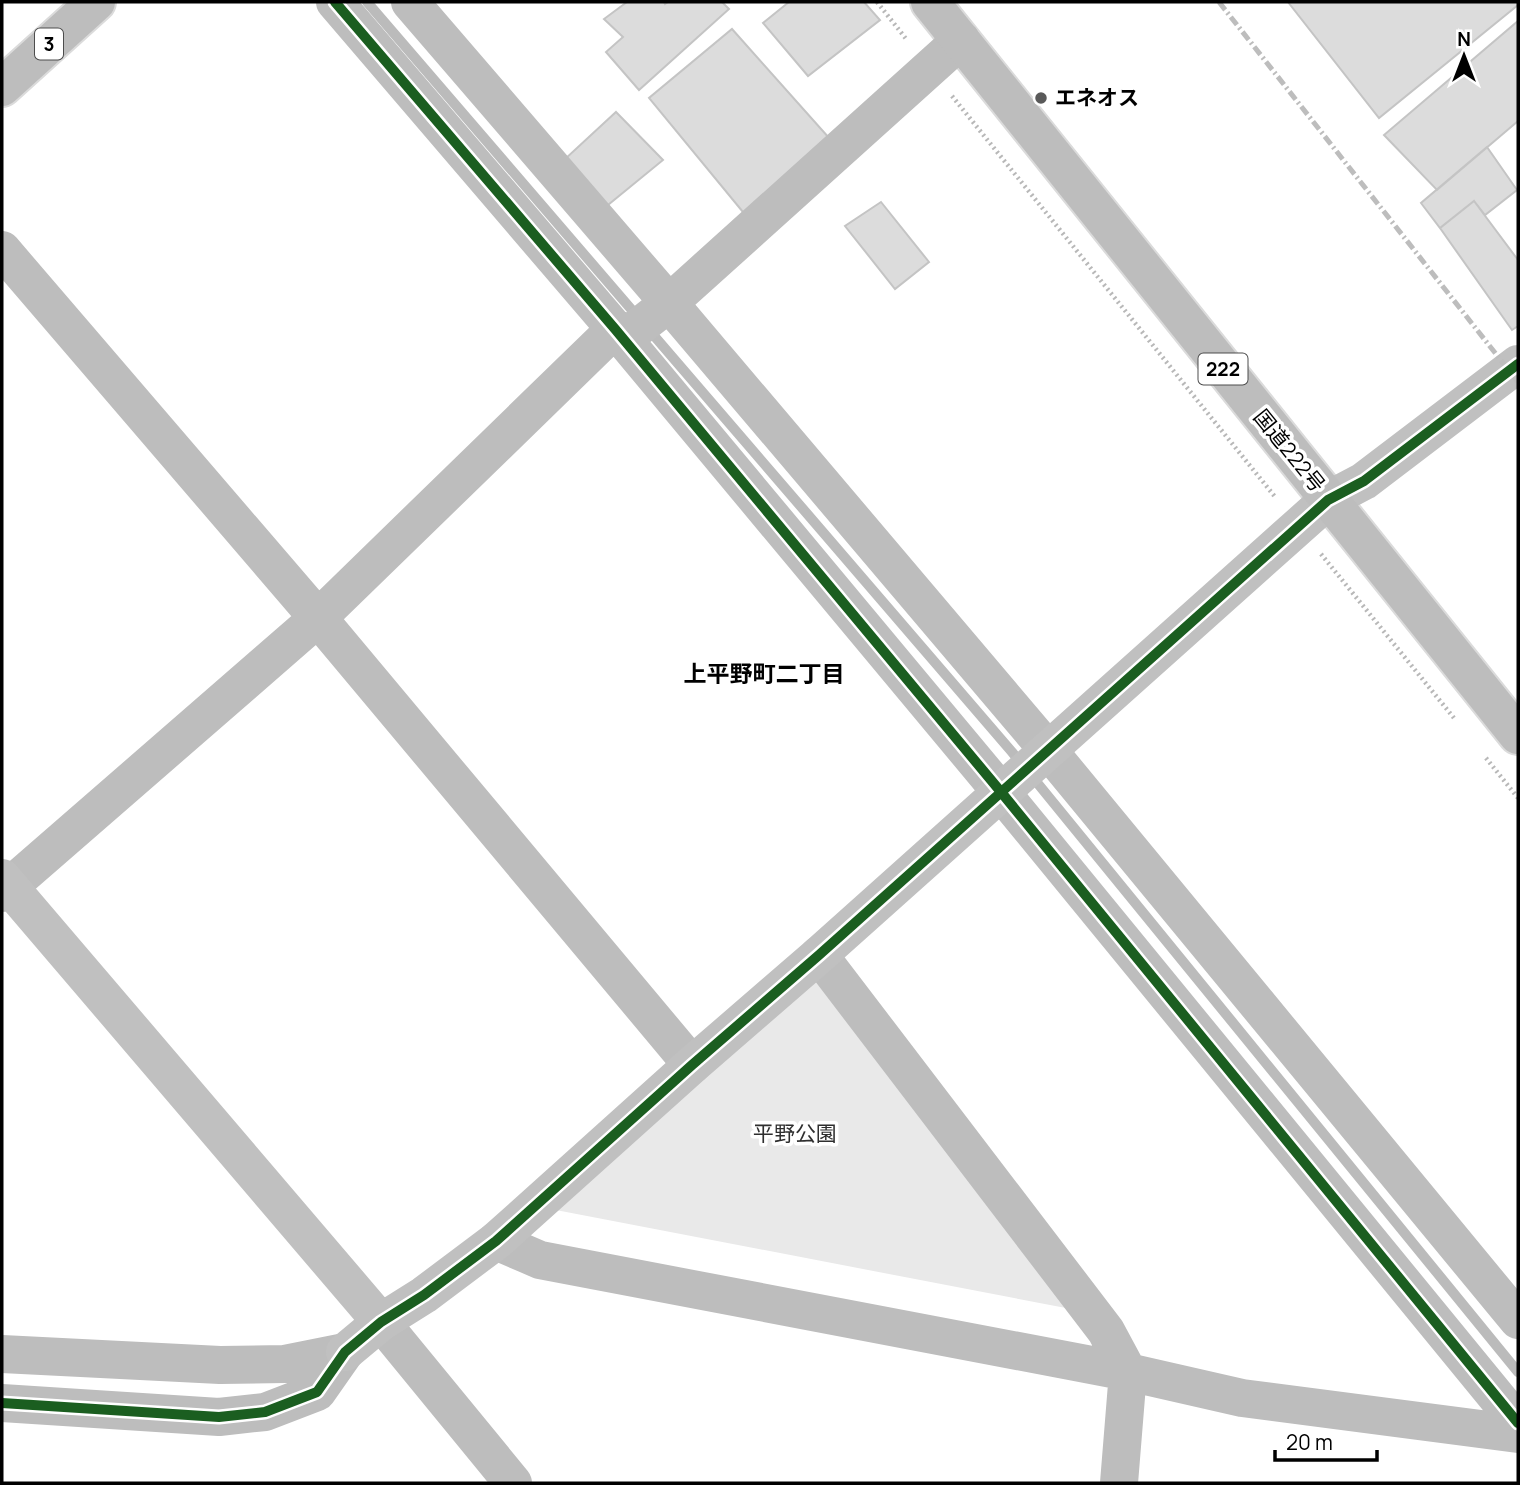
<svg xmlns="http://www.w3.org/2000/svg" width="1520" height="1485" font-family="Manrope,'Noto Sans JP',sans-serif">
<rect width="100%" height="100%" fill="#fff"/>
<path fill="#e9e9e9" d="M811 963 1092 1313 535 1206Z"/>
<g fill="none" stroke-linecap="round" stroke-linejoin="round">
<path stroke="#bbb" stroke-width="10" d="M367 2 1012 752 1518 1372"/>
</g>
<path fill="#dcdcdc" stroke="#c4c4c4" stroke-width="2" d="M627 2H664L665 4 668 2H722L729 9 639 90 606 52 623 37 604 19Z
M789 2H864L880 20 808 76 763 23Z
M1288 2H1518V5L1379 118Z
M1518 21V121L1437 190 1384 135Z
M732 29 838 148 752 223 649 98Z
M616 112 663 160 603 209 565 159Z
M1487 147 1517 190 1485 215 1474 201 1440 228 1421 203Z
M1474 201 1518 260V326L1512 330 1440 228Z
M881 202 929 262 895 289 845 226Z"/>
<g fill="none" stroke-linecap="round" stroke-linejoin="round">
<g stroke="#dbdbdb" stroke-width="42">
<path id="primary" d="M2 87 96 2"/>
</g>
<g stroke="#dbdbdb" stroke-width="42">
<path id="highway" d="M930 2 1518 735"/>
</g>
<path stroke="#b8b8b8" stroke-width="4.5" stroke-dasharray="2 3.5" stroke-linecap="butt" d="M877 2 907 40
M952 96 1276 498
M1321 554 1454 718
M1486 758 1518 798"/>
<path stroke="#bdbdbd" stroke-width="38" d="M335 2 615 329 1001 792 1518 1423
M410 2 669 303 1048 750 1518 1320
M2 250 318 618 692 1065
M2 893 318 618 615 329 631 333 669 303 961 40
M819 955 1106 1331 1128 1372 1119 1483
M496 1241 540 1260 1128 1372 1242 1398 1518 1434
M381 1322 513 1483
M2 1354 220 1365 285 1364 345 1352
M2 1403 219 1417 265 1412 317 1392 345 1352"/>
<path stroke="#c0c0c0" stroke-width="38" d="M2 878 381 1322
M345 1352 381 1322 424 1295 496 1241 692 1065 819 955 1328 500 1364 481 1518 364"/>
<use href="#primary" stroke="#bdbdbd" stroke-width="38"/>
<use href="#highway" stroke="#bdbdbd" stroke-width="38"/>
<path stroke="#bdbdbd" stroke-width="5" stroke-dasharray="10 3.5 2 3.5" stroke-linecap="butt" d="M1219 2 1518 382"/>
<g stroke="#fff" stroke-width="15">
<path id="cycleway" d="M335 2 615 329 1001 792 1518 1423
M2 1403 219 1417 265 1412 317 1392 345 1352 381 1322 424 1295 496 1241 692 1065 819 955 1328 500 1364 481 1518 364"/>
</g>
<use href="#cycleway" stroke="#1b5e20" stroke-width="10"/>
</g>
<circle fill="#595959" stroke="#fff" stroke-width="2.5" cx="1041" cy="98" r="7"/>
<g text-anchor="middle" stroke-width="7" stroke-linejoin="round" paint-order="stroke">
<g fill="#fff" stroke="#4c4c4c" stroke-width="2">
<rect x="35" y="28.5" width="28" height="31" rx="5"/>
<rect x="1198.5" y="353.5" width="49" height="31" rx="5"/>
</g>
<g font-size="19" font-weight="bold" fill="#000">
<text x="49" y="51">3</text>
<text x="1223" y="376">222</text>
</g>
<g font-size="21" font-weight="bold" fill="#000" stroke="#fff" text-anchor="start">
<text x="1055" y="105">エネオス</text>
</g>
<g font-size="21" fill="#000" stroke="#fff">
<text transform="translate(1289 451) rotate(51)" y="7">国道222号</text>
</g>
<g font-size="21" fill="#2e2e2e" stroke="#fff">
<text x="795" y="1141">平野公園</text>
</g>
<g font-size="23" font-weight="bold" fill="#000" stroke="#fff">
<text x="764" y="682">上平野町二丁目</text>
</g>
</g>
<rect width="1520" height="1485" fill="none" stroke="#000000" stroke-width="7"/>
<g transform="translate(1464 56)" stroke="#ffffff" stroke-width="5" paint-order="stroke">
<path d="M0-5L12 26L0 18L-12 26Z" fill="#000000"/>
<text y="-10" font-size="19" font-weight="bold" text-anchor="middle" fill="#000000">N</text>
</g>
<path d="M1275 1450v10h102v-10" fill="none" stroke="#000000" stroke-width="3.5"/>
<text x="1286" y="1450" font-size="21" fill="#000000" stroke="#ffffff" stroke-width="5" paint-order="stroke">20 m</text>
</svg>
